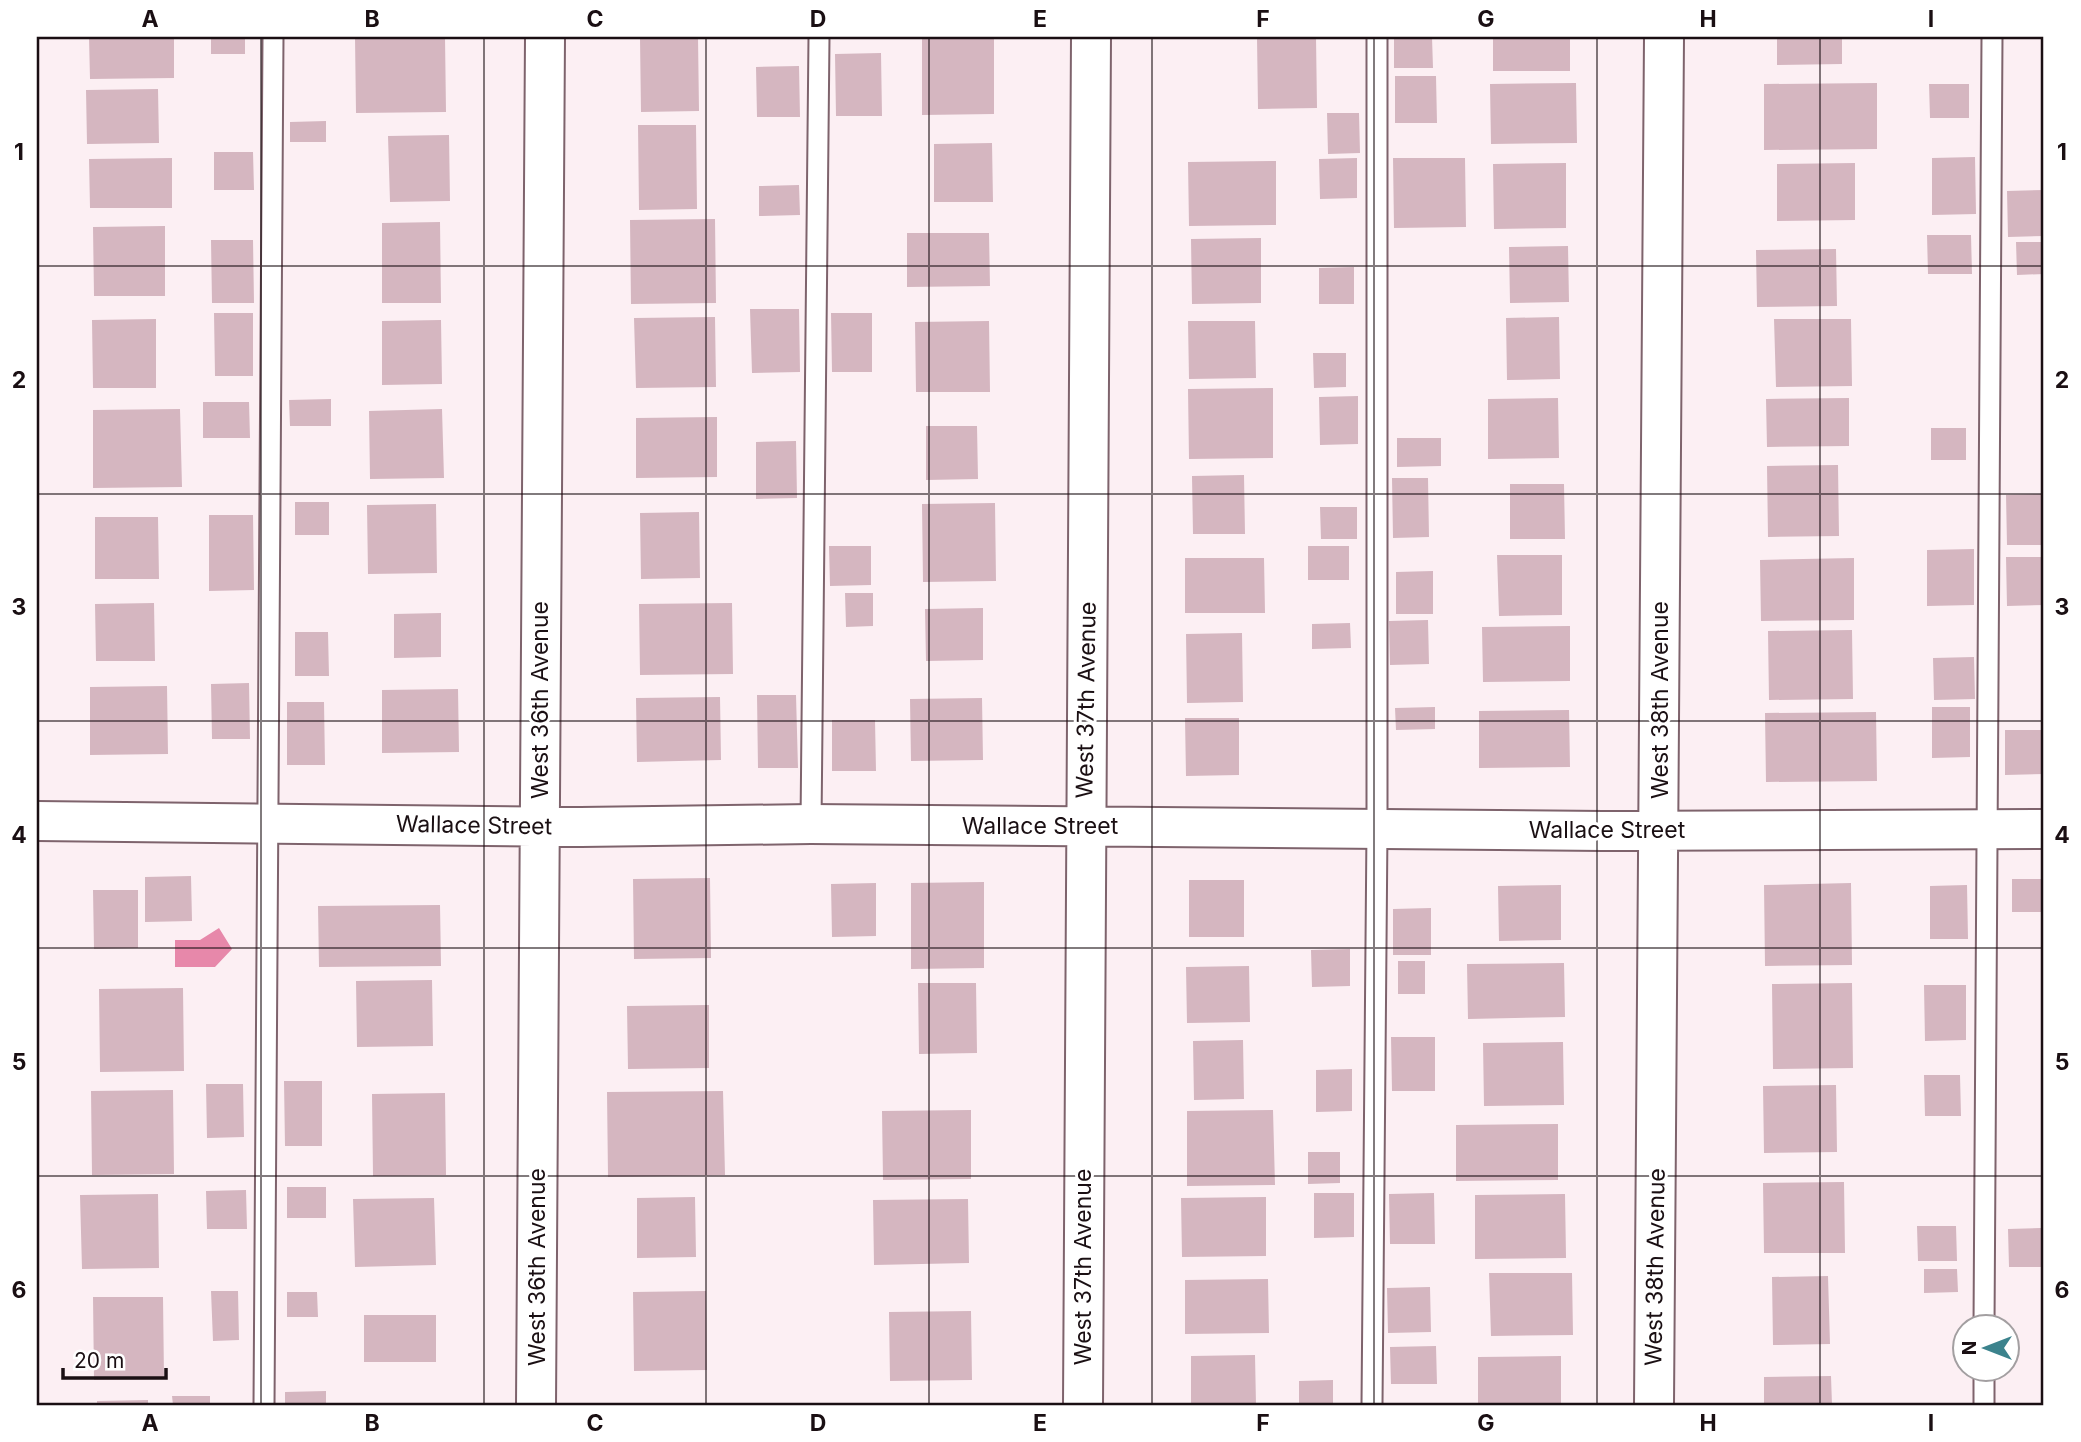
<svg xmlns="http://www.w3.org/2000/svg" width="2081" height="1442" font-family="Inter,sans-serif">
<rect width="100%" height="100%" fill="#fceff3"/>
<path fill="#e788aa" d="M219 928 232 949 215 967H175V940H200Z"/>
<path fill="#d5b6c0" d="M89 37H174V78L90 79Z
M211 37H245V54H211Z
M355 37H445L446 112 356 113Z
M698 37 699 111 641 112 640 38Z
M994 37V114L922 115V38Z
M1257 37H1316L1317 108 1258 109Z
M1394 37H1432L1433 68H1394Z
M1493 37H1570V71H1493Z
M1777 37H1842V64L1777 65Z
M881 53 882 116H836L835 54Z
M799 66 800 117H757L756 67Z
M1395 76H1436L1437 123H1395Z
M1576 83 1577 143 1491 144 1490 84Z
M1877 83V149L1764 150V84Z
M1929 84H1969V118H1930Z
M158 89 159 143 87 144 86 90Z
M1327 113H1359L1360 153 1328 154Z
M326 121V142H290V122Z
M638 125H696L697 209 639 210Z
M449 135 450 201 390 202 388 136Z
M992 143 993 202H934V144Z
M214 152H253L254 190H214Z
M1975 157 1976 214 1932 215V158Z
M172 158V208H90L89 159Z
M1357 158V198L1320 199 1319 159Z
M1393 158H1465L1466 227 1394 228Z
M1276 161V225L1189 226 1188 162Z
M1566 163V228L1494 229 1493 164Z
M1855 163V220L1777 221V164Z
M799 185 800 215 759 216V186Z
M2044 190V236L2008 237 2007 191Z
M715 219 716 303 631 304 630 220Z
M440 222 441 303H382V223Z
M165 226V296H94L93 227Z
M907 233H989L990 286 907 287Z
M1927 235H1971L1972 274H1928Z
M1261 238V303L1192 304 1191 239Z
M211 240H253L254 303H212Z
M2016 242H2044V274L2017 275Z
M1568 246 1569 302 1510 303 1509 247Z
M1836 249 1837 306 1757 307 1756 250Z
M1354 267V304H1319V268Z
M750 309H799L800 372 752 373Z
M214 313H253V376H215Z
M831 313H872V372H832Z
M715 317 716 387 636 388 634 318Z
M1559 317 1560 379 1507 380 1506 318Z
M156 319V388H93L92 320Z
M1774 319H1851L1852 386 1776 387Z
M441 320 442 384 382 385V321Z
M989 321 990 392H916L915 322Z
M1188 321H1255L1256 378 1189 379Z
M1313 353H1346V387L1314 388Z
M1273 388V458L1189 459 1188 389Z
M1358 396V444L1320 445 1319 397Z
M1558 398 1559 458 1488 459V399Z
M1849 398V446L1767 447 1766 399Z
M331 399V426H290L289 400Z
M203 402H249L250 438H203Z
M180 409 182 487 93 488V410Z
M442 409 444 478 370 479 369 411Z
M717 417V477L636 478V418Z
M926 426H977L978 479 926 480Z
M1931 428H1966V460H1931Z
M1397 438H1441V466L1397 467Z
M796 441 797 498 756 499V442Z
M1838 465 1839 536 1768 537 1767 466Z
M1244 475 1245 534H1193L1192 476Z
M1392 478H1428L1429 537 1393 538Z
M1510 484H1564L1565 539H1510Z
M2044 494V545H2007L2006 495Z
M295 502H329V535H295Z
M995 503 996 581 923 582 922 504Z
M436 504 437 573 368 574 367 505Z
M1320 507H1357V539H1321Z
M699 512 700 578 641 579 640 513Z
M209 515H253L254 590 209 591Z
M95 517H158L159 579H95Z
M829 546H871V585L830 586Z
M1308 546H1349V580H1308Z
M1974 549V605L1927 606V550Z
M1497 555H1562V615L1499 616Z
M2006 557H2044V605L2007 606Z
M1185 558H1264L1265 613H1185Z
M1854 558V620L1761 621 1760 560Z
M1433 571V614H1396V572Z
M845 593H873V626L846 627Z
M154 603 155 661H96L95 604Z
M732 603 733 674 640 675 639 604Z
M983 608V660L926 661 925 609Z
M441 613V657L394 658V614Z
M1428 620 1429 664 1390 665 1389 621Z
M1350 623 1351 648 1312 649V624Z
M1570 626V681L1483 682 1482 627Z
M1852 630 1853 699 1769 700 1768 631Z
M295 632H328L329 676H295Z
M1242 633 1243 702 1187 703 1186 634Z
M1974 657 1975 699 1934 700 1933 658Z
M249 683 250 739H212L211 684Z
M167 686 168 754 90 755V687Z
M458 689 459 752 382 753V690Z
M757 695H796L798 768H758Z
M720 697 721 760 637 762 636 698Z
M982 698 983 760 911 761 910 699Z
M287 702H324L325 765H287Z
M1435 707V729L1396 730 1395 708Z
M1932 707H1970V757L1932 758Z
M1569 710 1570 767 1479 768V711Z
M1876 712 1877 781 1766 782 1765 713Z
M1185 718H1239V775L1186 776Z
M832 720H875L876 771H832Z
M2005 730H2044V774L2005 775Z
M191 876 192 921 145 922V877Z
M710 878 711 958 634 959 633 879Z
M2012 879H2044V912H2012Z
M1189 880H1244V937H1189Z
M984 882V968L911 969V883Z
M876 883V936L832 937 831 884Z
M1851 883 1852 965 1765 966 1764 885Z
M1561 885V940L1499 941 1498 886Z
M1967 885 1968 939H1930V886Z
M93 890H138V948L94 949Z
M440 905 441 966 319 967 318 906Z
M1431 908V955H1393V909Z
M1350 949V986L1312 987 1311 950Z
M1398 961H1425V994H1398Z
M1564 963 1565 1017 1468 1019 1467 964Z
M1249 966 1250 1022 1187 1023 1186 967Z
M432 980 433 1046 357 1047 356 981Z
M918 983H976L977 1053 919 1054Z
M1852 983 1853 1068 1773 1069 1772 984Z
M1924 985H1966V1040L1925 1041Z
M183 988 184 1071 100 1072 99 989Z
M709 1005V1068L628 1069 627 1006Z
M1391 1037H1435V1091H1392Z
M1243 1040 1244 1099 1194 1100 1193 1041Z
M1563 1042 1564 1105 1484 1106 1483 1043Z
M1352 1069V1111L1316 1112V1070Z
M1924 1075H1960L1961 1116H1925Z
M284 1081H322V1146H285Z
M206 1084H243L244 1137 207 1138Z
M1836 1085 1837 1152 1764 1153 1763 1086Z
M173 1090 174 1174 92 1175 91 1091Z
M723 1091 725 1175 608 1177 607 1092Z
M445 1093 446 1175 373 1176 372 1094Z
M971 1110V1179L883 1180 882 1111Z
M1273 1110 1275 1185 1187 1186V1111Z
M1558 1124V1180L1456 1181V1125Z
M1308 1152H1340V1183L1308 1184Z
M1844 1182 1845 1253H1764L1763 1183Z
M287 1187H326V1218H287Z
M246 1190 247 1229H207L206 1191Z
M1314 1193H1354V1237L1314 1238Z
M1434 1193 1435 1244H1390L1389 1194Z
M158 1194 159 1268 82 1269 80 1195Z
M1565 1194 1566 1258 1475 1259V1195Z
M695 1197 696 1257 637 1258V1198Z
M1266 1197V1256L1182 1257 1181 1198Z
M434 1198 436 1265 355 1267 353 1199Z
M968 1199 969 1263 874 1265 873 1200Z
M1917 1226H1956L1957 1261H1918Z
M2041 1228V1267H2009L2008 1229Z
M1924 1269H1957L1958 1292 1924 1293Z
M1489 1273H1572L1573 1335 1491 1336Z
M1828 1276 1830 1344 1773 1345 1772 1277Z
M1268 1279 1269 1333 1185 1334V1280Z
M1430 1287 1431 1332 1388 1333 1387 1288Z
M211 1291H238L239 1340 213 1341Z
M706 1291 707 1370 634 1371 633 1292Z
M287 1292H317L318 1317H287Z
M93 1297H163L164 1379 94 1380Z
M971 1311 972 1380 890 1381 889 1312Z
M364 1315H436V1362H364Z
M1436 1346 1437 1384H1391L1390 1347Z
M1255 1355 1256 1405H1191V1356Z
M1561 1356V1405H1478V1357Z
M1831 1376 1832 1405H1764V1377Z
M1333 1380V1405H1299V1381Z
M326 1391V1405H285V1392Z
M172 1396H210V1405H173Z
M148 1400V1405H97V1401Z"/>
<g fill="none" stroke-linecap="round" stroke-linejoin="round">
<g stroke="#7e636c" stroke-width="23">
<path id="lane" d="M811 824 819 37
M1984 1326 1992 37
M264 1405 273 37
M1372 1405 1377 829V37
M1984 1405V1368"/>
</g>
<g stroke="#7e636c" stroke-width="42">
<path id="street" d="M37 821 581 827 811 824 1603 831 2044 829
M536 1405 545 37
M1083 1405 1091 37
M1654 1405 1664 37"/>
</g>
<use href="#lane" stroke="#fff" stroke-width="19"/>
<use href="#street" stroke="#fff" stroke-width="38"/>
</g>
<path fill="none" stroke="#1a0f13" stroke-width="2" stroke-opacity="0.55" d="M261 37V1405M484 37V1405M706 37V1405M929 37V1405M1152 37V1405M1374 37V1405M1597 37V1405M1820 37V1405M37 266H2044M37 494H2044M37 721H2044M37 948H2044M37 1176H2044"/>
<g text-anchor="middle" stroke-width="6" stroke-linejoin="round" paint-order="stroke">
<g font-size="23" fill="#1a0f13" stroke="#fff">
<text transform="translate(540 700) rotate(-90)" y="8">West 36th Avenue</text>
<text transform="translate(1086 700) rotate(-89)" y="8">West 37th Avenue</text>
<text transform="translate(1660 700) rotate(-90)" y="8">West 38th Avenue</text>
<text transform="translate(474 825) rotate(1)" y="8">Wallace Street</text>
<text x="1040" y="834">Wallace Street</text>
<text x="1607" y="838">Wallace Street</text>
<text transform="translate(537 1267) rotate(-90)" y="8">West 36th Avenue</text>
<text transform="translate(1083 1267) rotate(-90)" y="8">West 37th Avenue</text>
<text transform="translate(1655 1267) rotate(-89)" y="8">West 38th Avenue</text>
</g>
</g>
<rect width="2081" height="1442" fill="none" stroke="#ffffff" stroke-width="77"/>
<g transform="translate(1986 1348) rotate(270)"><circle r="33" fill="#ffffff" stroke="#a39fa1" stroke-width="2"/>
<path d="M0-5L12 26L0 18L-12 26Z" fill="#3c838d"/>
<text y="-10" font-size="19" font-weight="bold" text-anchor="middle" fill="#1a0f13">N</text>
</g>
<path d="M63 1368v10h103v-10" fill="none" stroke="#1a0f13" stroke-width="3.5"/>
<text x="74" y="1368" font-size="21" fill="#1a0f13" stroke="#ffffff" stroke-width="5" paint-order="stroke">20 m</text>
<rect x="38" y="38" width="2004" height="1366" fill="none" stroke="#1a0f13" stroke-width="2.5"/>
<g font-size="23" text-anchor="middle" font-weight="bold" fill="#1a0f13">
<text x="150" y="27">A</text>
<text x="372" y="27">B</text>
<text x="595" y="27">C</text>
<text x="818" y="27">D</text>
<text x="1040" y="27">E</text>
<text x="1263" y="27">F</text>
<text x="1486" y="27">G</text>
<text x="1708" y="27">H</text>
<text x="1931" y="27">I</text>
<text x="19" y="160">1</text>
<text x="2062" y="160">1</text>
<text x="19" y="388">2</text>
<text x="2062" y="388">2</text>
<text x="19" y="615">3</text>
<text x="2062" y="615">3</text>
<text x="19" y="843">4</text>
<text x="2062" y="843">4</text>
<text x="19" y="1070">5</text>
<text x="2062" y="1070">5</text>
<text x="19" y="1298">6</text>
<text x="2062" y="1298">6</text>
<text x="150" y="1431">A</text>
<text x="372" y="1431">B</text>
<text x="595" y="1431">C</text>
<text x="818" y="1431">D</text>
<text x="1040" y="1431">E</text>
<text x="1263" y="1431">F</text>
<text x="1486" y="1431">G</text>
<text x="1708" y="1431">H</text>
<text x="1931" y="1431">I</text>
</g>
</svg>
